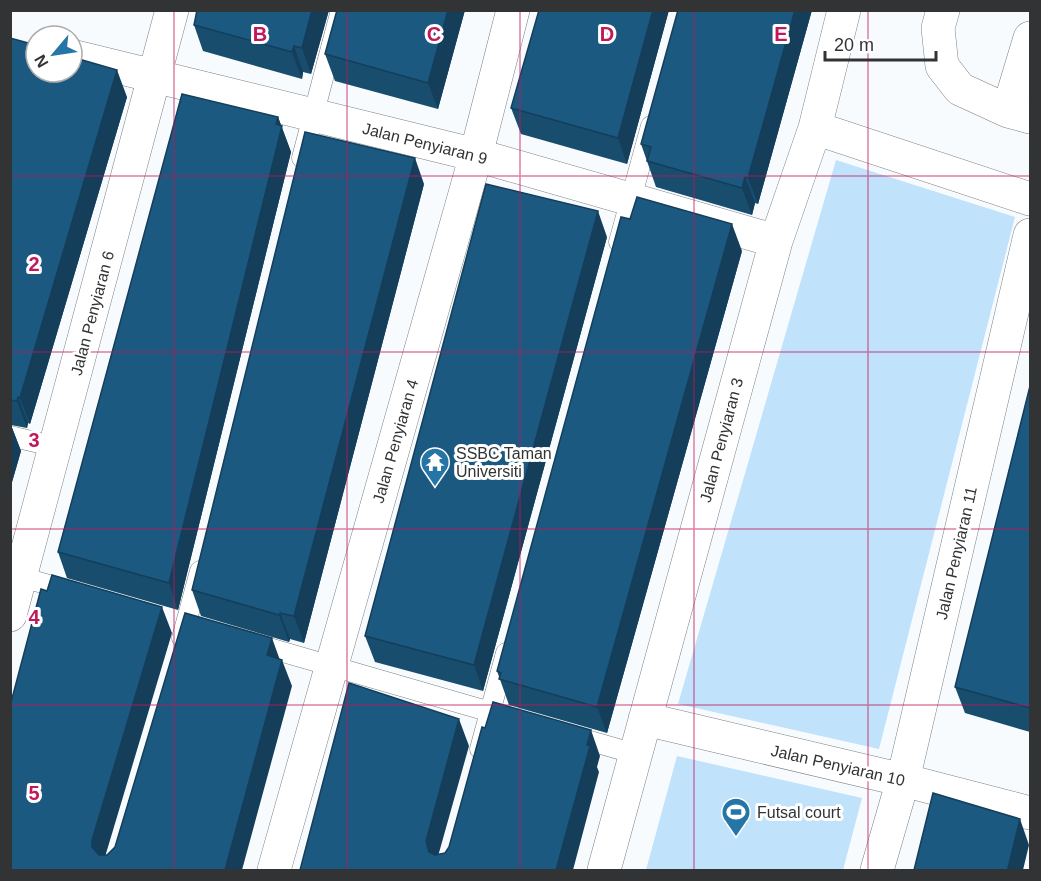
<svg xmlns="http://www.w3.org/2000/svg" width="1041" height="881" font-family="Helvetica,sans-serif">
<rect width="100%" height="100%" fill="#f8fbfe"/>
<path fill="#c0e2fb" d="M836 160 1015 217 879 749 678 704Z
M677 756 862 798 843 870H646Z"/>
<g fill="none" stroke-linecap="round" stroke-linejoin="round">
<g stroke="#7c8286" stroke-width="21">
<path id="service" d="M302 158 341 10
M619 242 651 126
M10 436 56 447
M21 577 74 592
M182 638 200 571
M252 643 501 715
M569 735 636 754
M480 749 506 653"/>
</g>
<g stroke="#7c8286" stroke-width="34">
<path id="minor" d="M943 10 938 28 942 66 960 89 1008 111 1030 117
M72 56 476 155 776 241
M1008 111 1030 38
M815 128 1030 199
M10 615 172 10
M645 719 903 780 1030 813
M274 870 476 155 513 10
M604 870 776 241 815 128 844 10
M877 870 903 780 1030 235"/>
</g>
<use href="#service" stroke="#fff" stroke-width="20"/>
<use href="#minor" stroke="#fff" stroke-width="33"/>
</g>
<path fill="#184d6e" d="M329 10 311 74 303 72 302 79 203 51 194 25Z
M337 10H465L438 109 335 81 325 54Z
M669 10 627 164 521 134 511 108Z
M812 10 758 204 755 203 752 215 656 187 641 144Z
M10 38 127 97 30 424 28 423 27 428 11 425 21 451 10 489Z
M278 117 291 152 178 610 67 578 58 552Z
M424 184 304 643 290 639 289 642 201 616 192 590Z
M607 237 483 691 375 662 365 636Z
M742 251 607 733 509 705 497 671Z
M1030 386V732L965 713 955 687Z"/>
<path fill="#143e5a" d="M312 10H329L311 74 302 48Z
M448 10H465L438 109 428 83Z
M653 10H669L627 164 618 138Z
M795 10H812L758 204 748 178Z
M294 46 303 72 302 79 292 52Z
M117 70 127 97 30 424 20 398Z
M278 117 291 152 178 610 169 583Z
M415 158 424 184 304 643 294 616Z
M745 177 755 203 752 215 742 188Z
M598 211 607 237 483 691 474 665Z
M732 224 742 251 607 733 597 707Z
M18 397 28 423 27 428 17 401Z
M11 425 21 451 10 489V426Z
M162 607 172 633 102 867 92 847V840Z
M280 613 290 639 289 642 279 615Z
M272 638 281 663 282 660 292 686 242 870H225L267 655Z
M459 719 469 746 435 867 429 852 426 841Z
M591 730 600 756 597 767 599 772 573 870H556Z
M1020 819 1029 845 1023 870H1009L1008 868Z"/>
<path fill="#1c5980" stroke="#143e5a" stroke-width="1.5" d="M197 10H312L302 48 294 46 292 52 194 25Z
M337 10H448L428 83 325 54Z
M539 10H653L618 138 511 108Z
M678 10H795L748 178 745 177 742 188 647 161 651 147 641 144Z
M10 38 36 45V72H72V57L117 70 20 398 18 397 17 401 10 400Z
M182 94 278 117 276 124 282 126 169 583 58 552Z
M305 132 415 158 294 616 280 613 279 615 192 590Z
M486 184 598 211 474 665 365 636Z
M637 197 732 224 597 707 499 679 501 673 497 671 621 217 630 219Z
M1030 386V708L955 687Z
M52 575 162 607 92 840V847L99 855H107L115 847 185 613 272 638 267 655 282 660 225 870H10V706L41 589 47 591Z
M349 683 459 719 426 841 429 852 435 855 445 853 449 847 482 727 485 728 493 702 591 730 587 745 590 746 556 870H300Z
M933 793 1020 819 1008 868 1018 870H914Z"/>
<path fill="none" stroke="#c2185b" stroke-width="1.5" stroke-opacity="0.55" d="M174 10V870M347 10V870M520 10V870M694 10V870M868 10V870M10 176H1030M10 352H1030M10 529H1030M10 705H1030"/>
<defs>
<g id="temple-pin" transform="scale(1.5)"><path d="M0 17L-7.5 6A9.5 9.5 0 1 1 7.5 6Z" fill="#2675a7" stroke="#fff"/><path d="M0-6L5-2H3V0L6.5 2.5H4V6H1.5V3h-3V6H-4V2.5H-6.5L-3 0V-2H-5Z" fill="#fff"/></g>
<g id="stadium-pin" transform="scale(1.5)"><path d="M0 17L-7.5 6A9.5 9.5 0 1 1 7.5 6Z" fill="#2675a7" stroke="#fff"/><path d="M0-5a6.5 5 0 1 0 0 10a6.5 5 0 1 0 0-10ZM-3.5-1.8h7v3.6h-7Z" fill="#fff"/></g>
</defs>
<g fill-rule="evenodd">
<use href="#temple-pin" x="435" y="462"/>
<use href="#stadium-pin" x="736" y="812"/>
</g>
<g text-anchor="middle" stroke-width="6" stroke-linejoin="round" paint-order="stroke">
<g font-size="16" fill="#313335" stroke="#fff">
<text transform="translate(425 143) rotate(14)" y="6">Jalan Penyiaran 9</text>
<text transform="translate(92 313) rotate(-75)" y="6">Jalan Penyiaran 6</text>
<text transform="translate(721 440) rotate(-75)" y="6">Jalan Penyiaran 3</text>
<text transform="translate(395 441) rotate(-74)" y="6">Jalan Penyiaran 4</text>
<text transform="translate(956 553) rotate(-77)" y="6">Jalan Penyiaran 11</text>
<text transform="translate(838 765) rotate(13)" y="6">Jalan Penyiaran 10</text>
</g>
<g font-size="16" fill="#313335" stroke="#fff" text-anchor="start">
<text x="456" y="459">SSBC Taman<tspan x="456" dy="18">Universiti</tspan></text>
<text x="757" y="818">Futsal court</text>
</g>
</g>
<g font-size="20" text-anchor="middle" font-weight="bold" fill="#c2185b" stroke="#fff" stroke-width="6" stroke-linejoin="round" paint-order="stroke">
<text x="260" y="41">B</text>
<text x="434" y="41">C</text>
<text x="607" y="41">D</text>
<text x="781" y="41">E</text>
<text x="34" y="271">2</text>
<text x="34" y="447">3</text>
<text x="34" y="624">4</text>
<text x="34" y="800">5</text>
</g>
<rect width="1041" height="881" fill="none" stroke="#313335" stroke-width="24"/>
<g transform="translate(54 54) rotate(241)"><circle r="28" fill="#ffffff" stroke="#adadae" stroke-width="1.5"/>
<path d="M0-4.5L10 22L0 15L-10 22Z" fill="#2675a7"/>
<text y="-9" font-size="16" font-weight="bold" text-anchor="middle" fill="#313335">N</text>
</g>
<path d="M825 51v9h111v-9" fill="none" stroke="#313335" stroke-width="3"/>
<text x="834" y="51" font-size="18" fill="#313335" stroke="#ffffff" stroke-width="4.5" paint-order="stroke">20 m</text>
</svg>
